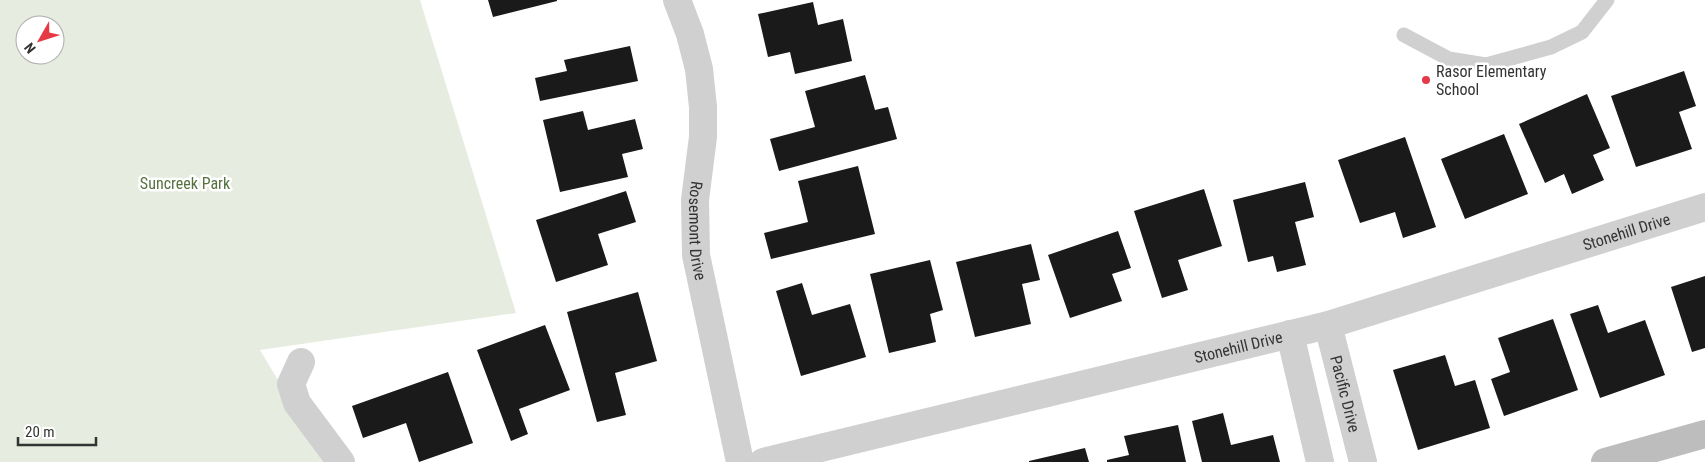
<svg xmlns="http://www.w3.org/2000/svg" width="1705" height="462" font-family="'Roboto Condensed',sans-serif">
<rect width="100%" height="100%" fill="#fff"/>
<path fill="#e6ecdf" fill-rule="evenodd" d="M0 0H420L516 313 260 350 327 462H0ZM25 25H55V55H25Z"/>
<path fill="#1a1a1a" d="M488 0H557V1L493 17Z
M813 2 818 25 843 19 852 61 795 74 790 52 768 57 758 14Z
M630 46 638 81 540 101 535 78 567 71 564 60Z
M1684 71 1696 106 1679 112 1692 149 1636 167 1611 96Z
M865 75 875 110 888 107 897 139 779 171 770 139 815 127 805 91Z
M1587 94 1610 148 1593 155 1604 180 1572 194 1564 174 1545 183 1519 124Z
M583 111 588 130 635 119 643 149 622 154 628 177 560 192 543 120Z
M1504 134 1528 194 1465 219 1441 159Z
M1405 137 1436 227 1403 238 1395 212 1360 223 1338 160Z
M858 166 875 234 771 259 764 233 808 222 798 181Z
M1305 182 1314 217 1295 222 1306 265 1277 272 1273 256 1248 262 1233 200Z
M1204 189 1222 246 1178 260 1188 290 1162 298 1134 211Z
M626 191 636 222 598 234 608 265 556 282 536 220Z
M1118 231 1131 268 1112 274 1122 301 1070 318 1048 255Z
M1031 244 1040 280 1022 284 1031 324 975 337 956 262Z
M930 260 943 310 930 314 936 342 889 353 870 274Z
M1705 276V348L1692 352 1671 287Z
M802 283 812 315 850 304 866 357 801 376 776 291Z
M638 292 657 361 615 373 626 415 597 422 567 312Z
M1598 305 1608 333 1645 320 1665 375 1600 398 1570 314Z
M1553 319 1578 390 1504 416 1491 379 1510 372 1498 338Z
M545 325 570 390 519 409 528 434 511 441 477 350Z
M1445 355 1455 386 1475 380 1490 428 1418 450 1393 370Z
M448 372 473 443 419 462 406 423 363 438 352 406Z
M1223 413 1231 445 1273 435 1280 462H1202L1192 421Z
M1178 425 1186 462H1107V460L1129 455 1124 436Z
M1085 448 1089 462H1029V461Z"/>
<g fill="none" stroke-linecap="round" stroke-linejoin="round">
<path stroke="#d0d0d0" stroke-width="15" d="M1404 35 1449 59 1486 65 1551 47 1582 32 1607 0"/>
<g stroke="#d0d0d0" stroke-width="28">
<path id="s1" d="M677 0 690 34 699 69 703 107V137L695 200 696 255 740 462"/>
<path id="s2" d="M1328 325 1363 462"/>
<path d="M1290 334 1320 462"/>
<path d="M301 362 291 384 297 403 341 462"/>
<path id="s3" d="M763 462 1328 325 1705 207"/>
</g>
<path stroke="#bdbdbd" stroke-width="28" d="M1605 462 1705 434"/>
</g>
<circle fill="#e63946" stroke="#fff" stroke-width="2" cx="1426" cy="80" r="5"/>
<g text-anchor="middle" stroke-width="5" stroke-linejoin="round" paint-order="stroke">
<g font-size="16" fill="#333" stroke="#fff" text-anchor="start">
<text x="1436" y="77">Rasor Elementary<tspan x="1436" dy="18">School</tspan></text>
</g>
<g font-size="16" fill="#56703f" stroke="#fff">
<text x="185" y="189">Suncreek Park</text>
</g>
<g font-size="16" fill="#333" stroke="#fff">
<text dy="6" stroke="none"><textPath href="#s1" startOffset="235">Rosemont Drive</textPath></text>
<text dy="6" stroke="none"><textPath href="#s3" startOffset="894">Stonehill Drive</textPath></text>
<text dy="6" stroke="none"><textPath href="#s3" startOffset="489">Stonehill Drive</textPath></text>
<text dy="6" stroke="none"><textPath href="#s2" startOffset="71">Pacific Drive</textPath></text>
</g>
</g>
<g transform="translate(40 40) rotate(231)"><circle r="24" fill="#ffffff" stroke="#adadad"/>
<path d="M0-4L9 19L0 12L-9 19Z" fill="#e63946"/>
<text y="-8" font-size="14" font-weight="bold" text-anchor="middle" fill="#333333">N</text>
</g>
<path d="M18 437v8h78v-8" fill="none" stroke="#333333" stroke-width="2.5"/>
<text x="25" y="437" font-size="15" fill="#333333" stroke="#ffffff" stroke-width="4" paint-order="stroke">20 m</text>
</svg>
